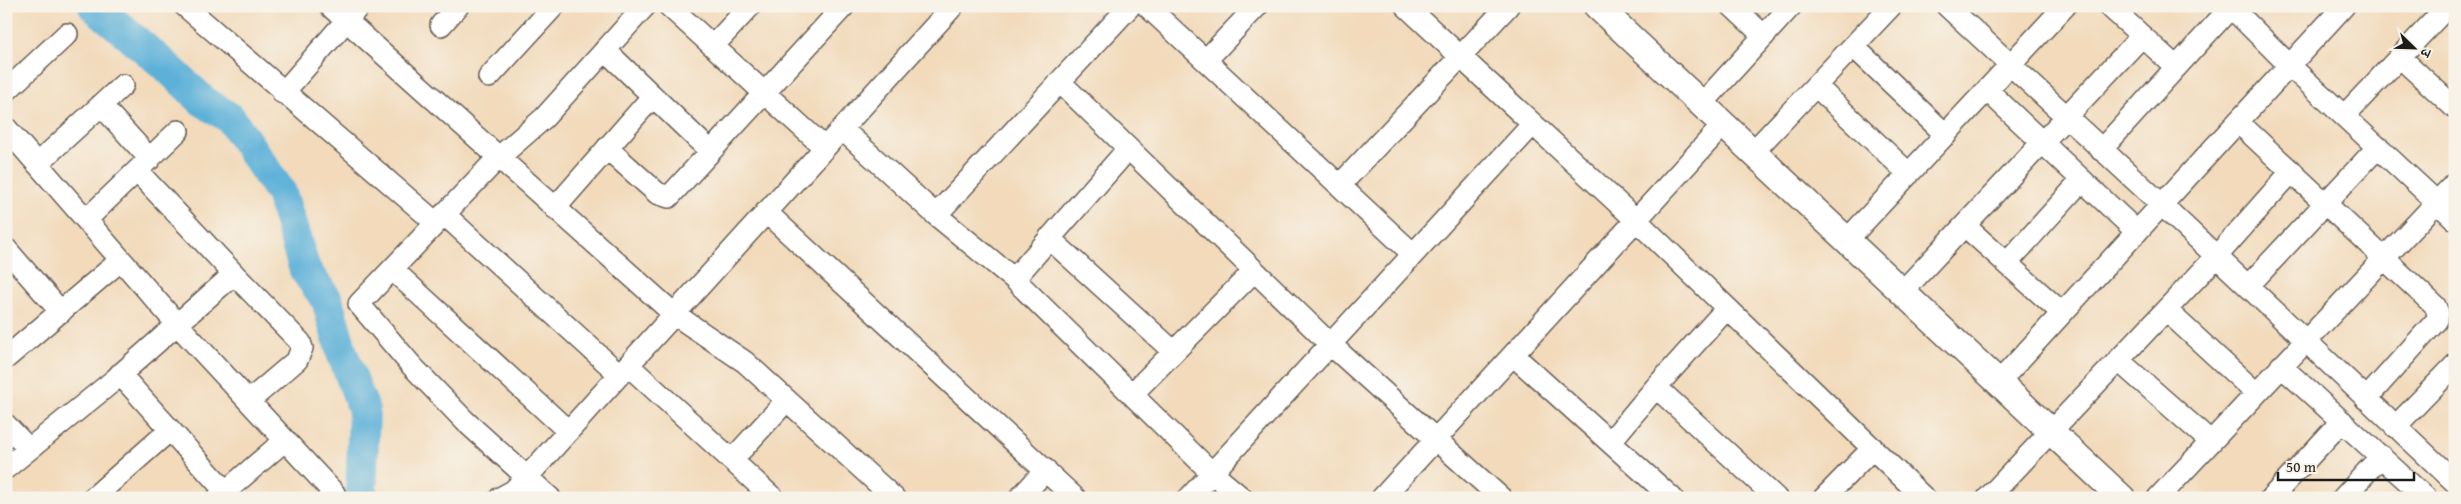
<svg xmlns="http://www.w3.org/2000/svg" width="2461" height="504" font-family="'Gentium Book Plus','Noto Serif Devanagari',serif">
<rect width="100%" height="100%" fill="#f7f3e8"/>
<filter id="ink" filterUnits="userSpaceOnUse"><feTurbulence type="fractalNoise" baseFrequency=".02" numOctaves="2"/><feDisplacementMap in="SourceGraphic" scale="10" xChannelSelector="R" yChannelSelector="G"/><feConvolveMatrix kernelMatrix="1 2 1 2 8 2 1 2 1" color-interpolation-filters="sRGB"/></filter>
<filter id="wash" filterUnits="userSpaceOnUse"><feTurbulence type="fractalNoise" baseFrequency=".0096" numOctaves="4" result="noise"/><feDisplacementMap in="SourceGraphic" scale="20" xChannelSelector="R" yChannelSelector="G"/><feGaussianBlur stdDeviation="1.12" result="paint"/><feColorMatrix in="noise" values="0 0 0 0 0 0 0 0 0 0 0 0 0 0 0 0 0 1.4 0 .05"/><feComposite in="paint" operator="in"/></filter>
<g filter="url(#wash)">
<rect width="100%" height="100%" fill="#f2dabb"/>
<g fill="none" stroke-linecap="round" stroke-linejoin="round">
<path stroke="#5db1d9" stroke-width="32" d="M94 6 167 67 203 101 230 118 281 193 305 270 327 300 342 353 364 410 361 498"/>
</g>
</g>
<g filter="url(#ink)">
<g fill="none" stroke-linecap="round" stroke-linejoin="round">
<g stroke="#675e54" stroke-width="24">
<path id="minor" d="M185 6 436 223
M330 6 674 314 745 362 894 498
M669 6 825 148
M1130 6 936 215 1014 279 1212 473 1242 498
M1147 6 1413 254
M1406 6 1636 220 1924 498
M1732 6 1764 36
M1947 6 2162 205 2455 482
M2109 6 2176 67
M2230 6 2290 66 2455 219
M441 25 458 6
M713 46 750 6
M1853 46 1946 135
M605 50 710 151
M2400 57 2455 108
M1206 60 1257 6
M489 77 554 6
M1060 82 1330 344 1501 498
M1816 86 1909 174
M1987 90 2137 232
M6 91 67 34
M283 93 359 6
M1702 104 1791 6
M101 105 150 159
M2344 116 2448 6
M2238 122 2435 306 2438 313 2437 320 2366 399
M6 128 177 324 334 493 328 498
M842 129 936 215
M607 148 657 193 669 197 844 6
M2101 150 2231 7
M1753 152 1891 6
M37 164 123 85
M1340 185 1508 6
M555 208 653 96
M766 212 1075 498
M444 214 619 374
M86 220 178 131
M1965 226 2061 312
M1049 238 1174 352
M1847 240 2065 6
M6 249 61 312
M2007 263 2082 180
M393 270 568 431
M234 274 300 342 302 348 297 360 249 401
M1014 279 1128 149
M2248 286 2378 147
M1903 291 2142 36
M2166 310 2256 393
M1513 355 1672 498
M6 358 121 260
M2118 360 2211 442
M628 365 773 498
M2281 366 2426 498
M120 374 225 491
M1999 382 2344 6
M1656 387 1776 498
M1132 394 1254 271
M6 425 29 449
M2395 427 2455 365
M1610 442 1656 387 1727 308
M732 460 787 400
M6 468 113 381 234 274 137 171
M93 498 170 430
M218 498 285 440
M500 498 513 491 527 477 953 6
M550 498 465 421 412 366 359 304 498 158 544 118 645 6
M1020 498 1046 470
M1189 498 1533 124
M1382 498 1724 124
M1824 498 1873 448
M1988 498 2216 257 2292 171
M2158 498 2455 183
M2271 498 2342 421
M2343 498 2381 456"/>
</g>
<g stroke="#675e54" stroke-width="29">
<path id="tertiary" d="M1597 6 2122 498"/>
</g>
<use href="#minor" stroke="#fff" stroke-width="21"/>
<use href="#tertiary" stroke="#fff" stroke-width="26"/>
</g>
</g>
<rect width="2461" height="504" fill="none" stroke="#f7f3e8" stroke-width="25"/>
<g transform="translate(2414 48) rotate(113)" stroke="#f7f3e8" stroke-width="4" paint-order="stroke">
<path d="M0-4L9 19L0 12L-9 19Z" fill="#1c1c1c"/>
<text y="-8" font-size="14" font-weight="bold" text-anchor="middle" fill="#1c1c1c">उ</text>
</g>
<path d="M2278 472v8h136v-8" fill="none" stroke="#1c1c1c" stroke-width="2.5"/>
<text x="2286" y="472" font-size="15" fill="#1c1c1c" stroke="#f7f3e8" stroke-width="4" paint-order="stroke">50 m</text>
</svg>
